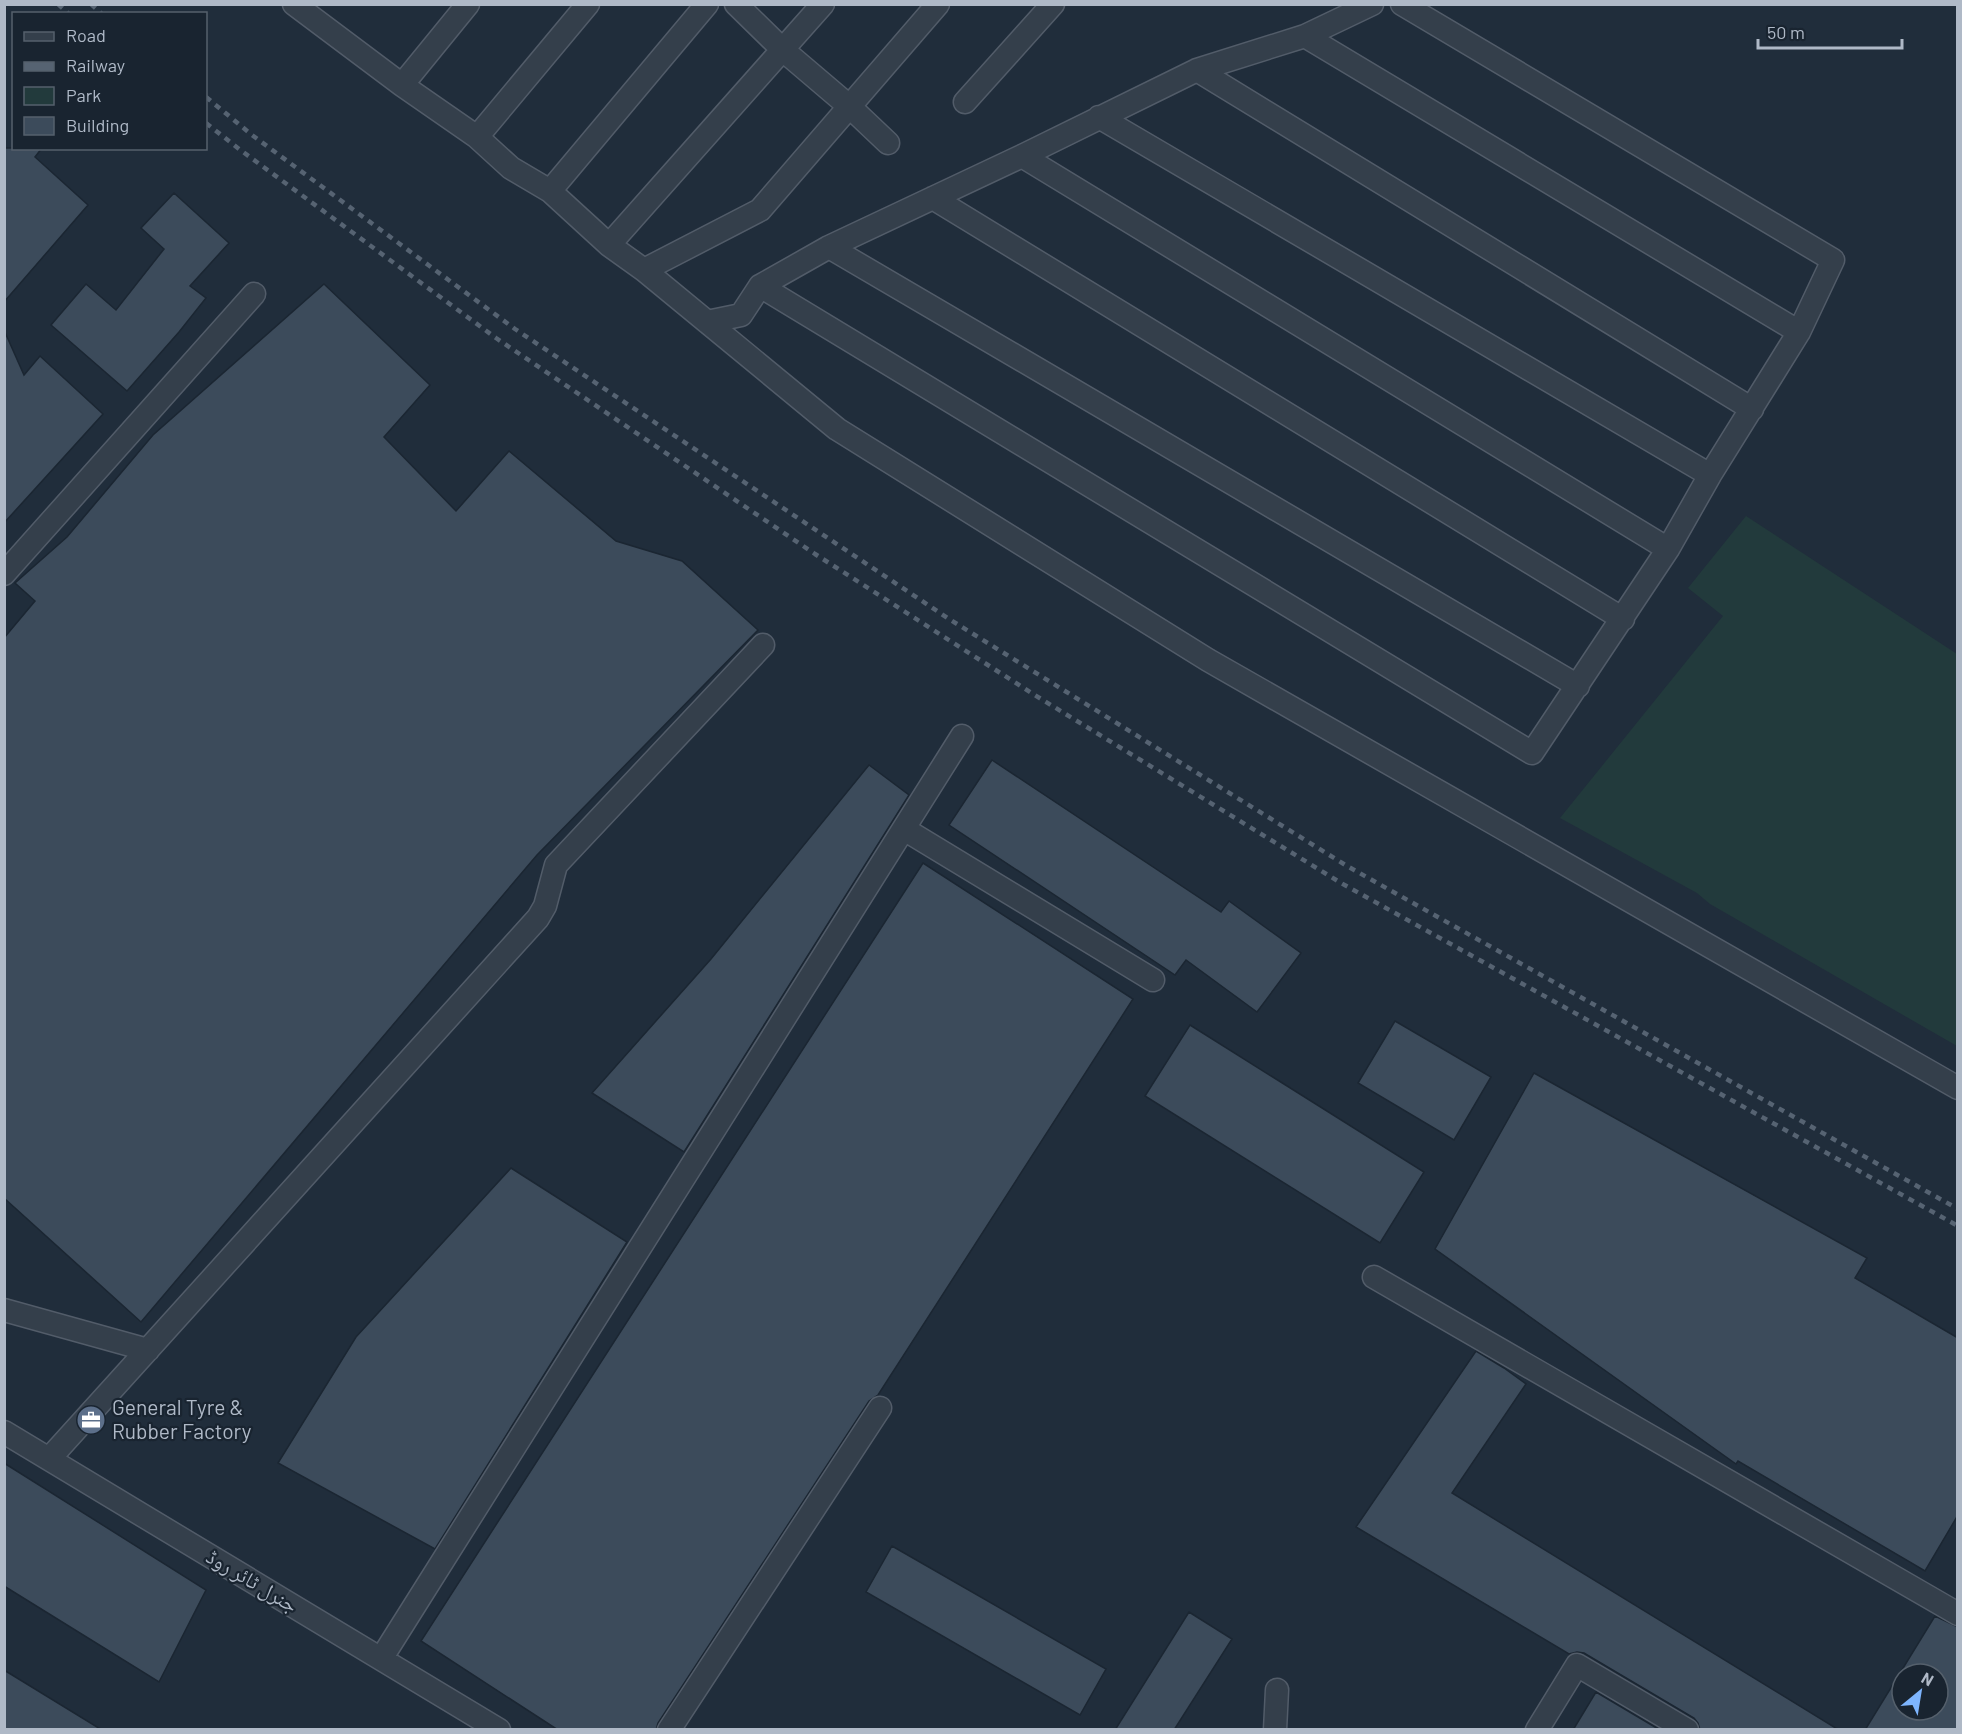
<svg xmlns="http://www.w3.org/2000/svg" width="1962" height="1734" font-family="Barlow,'Noto Naskh Arabic',sans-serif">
<rect width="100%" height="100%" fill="#202d3b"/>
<path fill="#223a3c" d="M1746 516 1957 654V1046L1710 904 1697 893 1560 818 1723 616 1688 588Z"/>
<path fill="#3c4b5b" stroke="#1b2632" stroke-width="1.5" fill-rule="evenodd" d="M4 148H42L35 157 88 205 4 302Z
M174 193 229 243 190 286 206 298 179 332 127 391 51 325 86 284 116 310 164 249 141 228Z
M324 284 430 385 384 437 456 511 509 451 616 541 682 561 758 630 537 855 141 1322 4 1198V638L35 601 15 583 67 537 153 435Z
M4 330 24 375 40 356 103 414 4 523Z
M992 760 1221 912 1229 901 1301 953 1257 1012 1186 960 1175 975 949 825Z
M869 765 909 795 684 1152 592 1093 711 959Z
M923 863 1133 999 878 1395 869 1401 658 1723 656 1730H558L421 1641Z
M1395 1021 1491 1077 1454 1140 1358 1083Z
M1190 1025 1424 1172 1380 1243 1145 1096Z
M1534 1073 1867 1258 1855 1278 1958 1338V1515L1925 1571 1738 1461 1736 1464 1435 1249Z
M511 1168 627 1242 435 1549 278 1463 356 1337Z
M1476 1351 1504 1368 1526 1384 1452 1493 1839 1730H1700L1698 1723 1694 1718 1584 1653 1577 1652 1569 1654 1356 1527Z
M4 1463 206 1590 159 1682 4 1586Z
M892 1546 1106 1669 1080 1715 866 1592Z
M1189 1612 1232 1639 1174 1730H1115Z
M1935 1616 1958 1627V1730H1865ZM1902 1674H1938V1710H1902Z
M4 1670 102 1730H4Z
M1596 1692 1660 1730H1573Z"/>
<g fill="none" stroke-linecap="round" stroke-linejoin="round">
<g stroke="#525c69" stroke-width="25">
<path id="minor" d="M294 4 402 85 477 137 511 168 550 191 609 245 644 270 837 429 1208 660 1958 1088
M736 4 783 50 850 107 888 143
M1305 36 1799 332
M1197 70 1752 409
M402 85 468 4
M965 102 1053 4
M1099 117 1710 475
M477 137 588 4
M1022 156 1668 549
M550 191 707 4
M933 198 1623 619
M609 245 823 4
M829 247 1578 686
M644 270 760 210 938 4
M760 286 1532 753 1668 549 1710 475 1799 332 1833 260 1402 4
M707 322 741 315 760 286 829 247 1022 156 1197 70 1305 36 1372 4
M4 574 254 294
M904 829 1153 980
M1374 1277 1958 1614
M4 1310 148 1350
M4 1432 499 1730
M49 1459 538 918 545 906 556 865 763 645
M381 1659 962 736
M669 1730 880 1408
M1275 1730 1277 1690
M1537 1730 1577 1665 1687 1730"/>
</g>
<use href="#minor" stroke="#343f4b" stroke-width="22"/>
<path stroke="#566372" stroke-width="4.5" stroke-dasharray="6 6" stroke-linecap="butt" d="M58 4 69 14
M91 4 102 14
M206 97 252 135 515 329 949 619 1347 866 1958 1209
M206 123 239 149 496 338 815 554 1033 694 1341 883 1958 1226"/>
</g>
<defs>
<g id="office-disc" transform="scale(1.5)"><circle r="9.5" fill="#5c6f8a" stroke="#192430"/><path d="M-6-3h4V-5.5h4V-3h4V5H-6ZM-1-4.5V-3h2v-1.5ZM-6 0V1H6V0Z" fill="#fff"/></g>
</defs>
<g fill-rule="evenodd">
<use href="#office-disc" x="91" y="1420"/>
</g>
<g text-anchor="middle" stroke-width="4.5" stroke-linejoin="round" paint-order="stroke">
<g font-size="21" fill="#afb9c7" stroke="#192430" text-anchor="start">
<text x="112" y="1415">General Tyre &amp;<tspan x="112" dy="24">Rubber Factory</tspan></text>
</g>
<g font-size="21" fill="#afb9c7" stroke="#192430">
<text transform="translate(252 1581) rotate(31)" y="7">جنرل ٹائر روڈ</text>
</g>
</g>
<rect width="1962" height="1734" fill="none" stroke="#afb9c7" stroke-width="12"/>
<rect x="12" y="12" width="195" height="138" fill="#192430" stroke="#55606c" stroke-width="1.5"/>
<rect x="24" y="32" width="30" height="9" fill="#343f4b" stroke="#55606c" stroke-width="1.5"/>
<text x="66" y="42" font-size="18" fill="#afb9c7">Road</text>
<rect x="24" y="62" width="30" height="9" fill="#566372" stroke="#55606c" stroke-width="1.5"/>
<text x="66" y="72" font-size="18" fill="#afb9c7">Railway</text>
<rect x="24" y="87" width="30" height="18" fill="#223a3c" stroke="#55606c" stroke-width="1.5"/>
<text x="66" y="102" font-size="18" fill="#afb9c7">Park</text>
<rect x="24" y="117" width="30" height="18" fill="#3c4b5b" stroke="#55606c" stroke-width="1.5"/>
<text x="66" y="132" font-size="18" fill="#afb9c7">Building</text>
<g transform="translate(1920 1692) rotate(30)"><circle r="28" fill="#192430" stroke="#55606c" stroke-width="1.5"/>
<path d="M0-4.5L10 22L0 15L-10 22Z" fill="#7eb5fe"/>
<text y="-9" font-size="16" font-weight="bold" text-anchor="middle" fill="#afb9c7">N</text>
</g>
<path d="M1758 39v9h144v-9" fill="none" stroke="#afb9c7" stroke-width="3"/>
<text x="1767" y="39" font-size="18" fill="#afb9c7" stroke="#192430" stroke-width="4.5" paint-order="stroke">50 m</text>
</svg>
